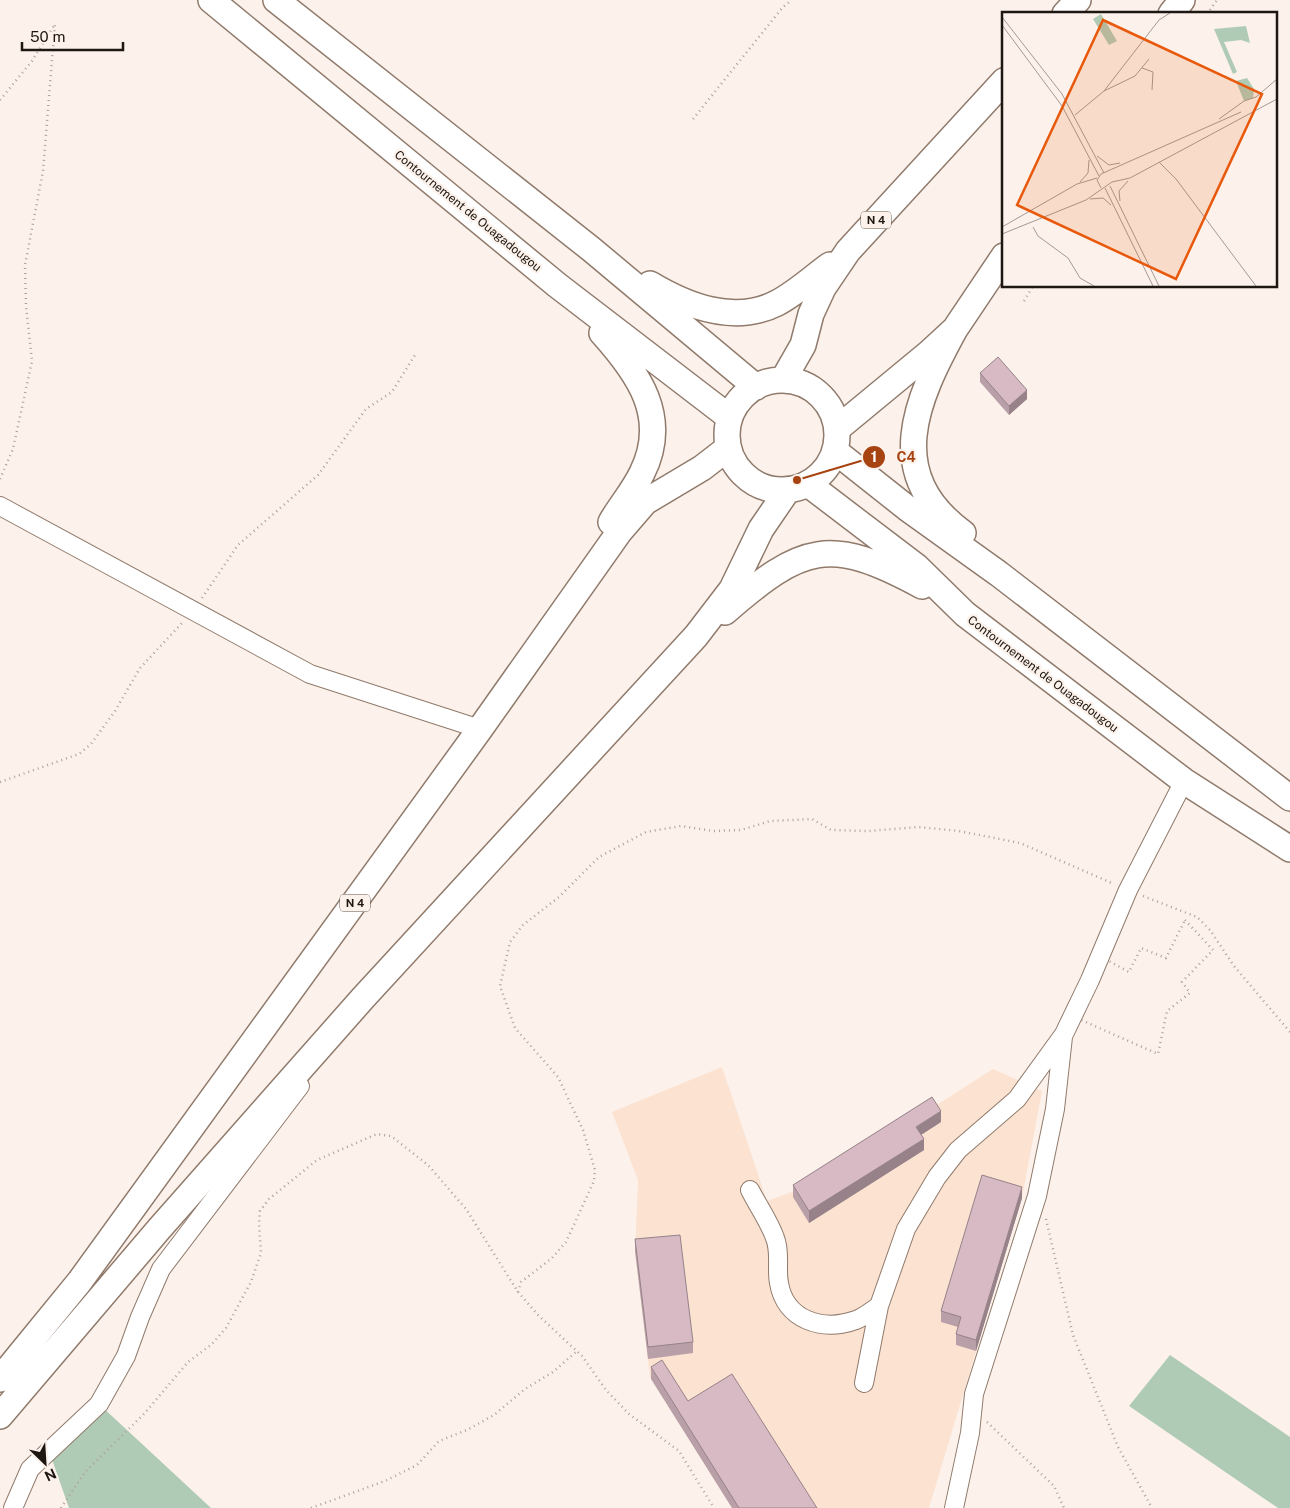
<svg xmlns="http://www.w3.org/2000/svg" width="1290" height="1508" font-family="'Public Sans',sans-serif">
<rect width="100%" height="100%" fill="#fcf2eb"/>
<path fill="#fbe2d1" d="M722 1067 767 1201 811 1185 993 1069 1042 1091 1022 1198 929 1508H732L650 1377 635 1251 638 1180 612 1112Z"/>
<path fill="#b0cbb5" d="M1170 1355 1290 1437V1508H1278L1129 1406Z
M99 1404 211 1508H69L49 1451Z"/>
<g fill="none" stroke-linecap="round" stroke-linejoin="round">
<g stroke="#907a6b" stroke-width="20">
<path id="minor" d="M0 506 310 674 480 729
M750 1190C758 1206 769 1221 775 1238 781 1253 776 1268 779 1283 785 1320 822 1332 856 1320 864 1317 871 1311 879 1306
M864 1383 879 1306 906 1229 937 1177 958 1150 1017 1099 1064 1034 1090 980 1128 890 1184 781
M13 1508 30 1469 99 1404 126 1356 140 1317 161 1269 300 1086
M954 1508 970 1433 974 1394 1037 1196 1055 1109 1063 1037"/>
</g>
<g stroke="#907a6b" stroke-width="28">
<path id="highway" d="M211 0 557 285 729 417
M276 0 591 249 756 387
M1065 14 1078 0
M1171 14 1182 0
M650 284C687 306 734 325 777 303 796 293 812 278 830 265
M955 329C916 400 882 474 963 533
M602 333C638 373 670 417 642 473 634 490 621 505 611 522
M727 435a55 55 0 1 1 110 0a55 55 0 1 1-110 0Z
M783 380 803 345 811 314 823 288 848 251 1004 81
M837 429 929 353 955 329 1004 256
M835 451 907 508 999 574 1290 798
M808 484 917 567 965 614 1184 781 1290 849
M725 612C803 544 830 536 922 586
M0 1379 80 1281 480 729 620 531 645 502 702 468 728 448
M0 1416 159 1229 363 998 696 636 732 589 761 529 787 491"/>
</g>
<path stroke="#aba29b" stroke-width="2.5" stroke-dasharray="1 4" stroke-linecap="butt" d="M1207 14 1217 0
M0 100 32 61 55 24
M693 119 783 7 792 0
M1024 301 1033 286
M0 479 13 449 32 361 26 306 25 265 43 171 55 23
M202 598 238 545 318 475 366 409 392 392 415 355
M0 782 79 754 91 744 115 711 140 668 183 622
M1143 896 1197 917 1210 930 1234 966 1290 1032
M1185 920 1213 950 1182 982 1190 993 1167 1011 1158 1054 1081 1020 1107 960 1129 972 1141 948 1166 958Z
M1046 1219 1073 1335 1118 1447 1152 1508
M518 1292 521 1282 552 1258 566 1242 594 1181 595 1170 583 1130 558 1077 515 1028 500 986 510 942 523 925 559 897 599 857 646 832 681 826 713 831 741 830 770 821 812 819 831 830 868 831 919 827 959 831 1020 843 1114 884
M987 1422 1054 1486 1064 1508
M61 1508 85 1472 144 1414 188 1362 211 1345 226 1328 251 1282 261 1253 259 1223 260 1211 269 1199 317 1160 377 1134 391 1136 428 1165 466 1209 518 1292 538 1315 582 1356 606 1390 629 1414 679 1451 714 1508
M311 1508 385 1481 417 1465 439 1441 467 1430 494 1415 525 1389 553 1372 577 1351"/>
<use href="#minor" stroke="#fff" stroke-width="18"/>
<use href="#highway" stroke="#fff" stroke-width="25"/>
</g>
<path fill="#b9a0a8" d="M980 373 1027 399 1009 415 980 382Z
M941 1122 921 1135 924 1150 809 1223 793 1197V1185Z
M1022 1198 976 1351 956 1345V1334L958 1327 941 1322V1311Z
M635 1239 693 1342V1353L648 1359 635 1251Z
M651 1367 688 1401 817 1508H732L651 1379Z"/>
<path fill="#968288" d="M1027 390V399L1009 415V406Z
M941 1111V1122L916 1138V1127Z
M924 1139V1150L809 1223V1211Z
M1022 1187V1198L976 1351V1340Z"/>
<path fill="#d7bac3" stroke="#968288" d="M998 357 1027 390 1009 406 980 373Z
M932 1097 941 1111 916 1127 924 1139 809 1211 793 1185Z
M982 1175 1022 1187 976 1340 956 1334 961 1317 941 1311Z
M680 1235 693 1342 648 1347 635 1239Z
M662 1360 688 1401 732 1374 817 1508H739L651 1367Z"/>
<g text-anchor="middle" stroke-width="4.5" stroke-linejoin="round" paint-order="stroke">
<g fill="#fcf2eb" stroke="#615852" stroke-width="1">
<rect x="861" y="211.5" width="30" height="17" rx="4"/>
<rect x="340" y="894.5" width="30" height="17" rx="4"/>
</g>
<g font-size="11" font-weight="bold" fill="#1e1610">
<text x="876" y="224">N 4</text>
<text x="355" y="907">N 4</text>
</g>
<g font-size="12" fill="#1e1610" stroke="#fcf2eb">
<text transform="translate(468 211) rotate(39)" y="4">Contournement de Ouagadougou</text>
<text transform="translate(1043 674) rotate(37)" y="4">Contournement de Ouagadougou</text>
</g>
</g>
<g transform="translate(1002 12)">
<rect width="275" height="275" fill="#fcf2eb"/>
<path d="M99 2 115 29 107 33 91 7ZM244 14 248 31 239 28 222 30 235 60 231 62 212 17ZM245 66 252 77 251 86 242 89 234 69Z" fill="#b0cbb5"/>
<path fill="none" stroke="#a39a93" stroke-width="1" d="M0 5 60 82 102 161M0 13 60 94 97 164M140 56 151 60 150 78M102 79 157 8 168 1M73 103 102 79 133 64 147 47M217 107 242 89 254 85 275 67M95 144 107 153 118 151M157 150 174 167 254 274M78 170 86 161 87 148M108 174 157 274M99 176 95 168 99 162 239 100M103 176 151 274M88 187 101 186 109 193M118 189 117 179 126 169M0 215 75 172 95 166M31 215 36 224 66 246 78 266 92 274M0 222 84 188 110 170 128 166 275 87"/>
<path fill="#e8590c" fill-opacity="0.15" stroke="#e8590c" stroke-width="2.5" d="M101 8 260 82 174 267 15 193Z"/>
<rect width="275" height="275" fill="none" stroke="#1e1610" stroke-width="2.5"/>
</g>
<path fill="none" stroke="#a74311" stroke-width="2" d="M797 480L874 457"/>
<g fill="#a74311" stroke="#fcf2eb" stroke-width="2">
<circle cx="797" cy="480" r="5"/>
<circle cx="874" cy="457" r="12"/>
</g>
<g font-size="15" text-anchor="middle" font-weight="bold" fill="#fff">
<text x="874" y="462">1</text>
</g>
<g font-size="14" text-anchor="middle" font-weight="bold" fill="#a74311" stroke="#fcf2eb" stroke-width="4.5" stroke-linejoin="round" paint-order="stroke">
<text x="906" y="462">C4</text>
</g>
<g transform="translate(45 1463) rotate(155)" stroke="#fcf2eb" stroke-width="4" paint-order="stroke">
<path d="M0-4L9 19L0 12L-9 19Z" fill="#1e1610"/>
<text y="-8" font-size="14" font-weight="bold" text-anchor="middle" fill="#1e1610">N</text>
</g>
<path d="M22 42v8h101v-8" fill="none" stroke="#1e1610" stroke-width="2.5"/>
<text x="30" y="42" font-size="15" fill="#1e1610" stroke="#fcf2eb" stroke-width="4" paint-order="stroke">50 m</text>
</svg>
